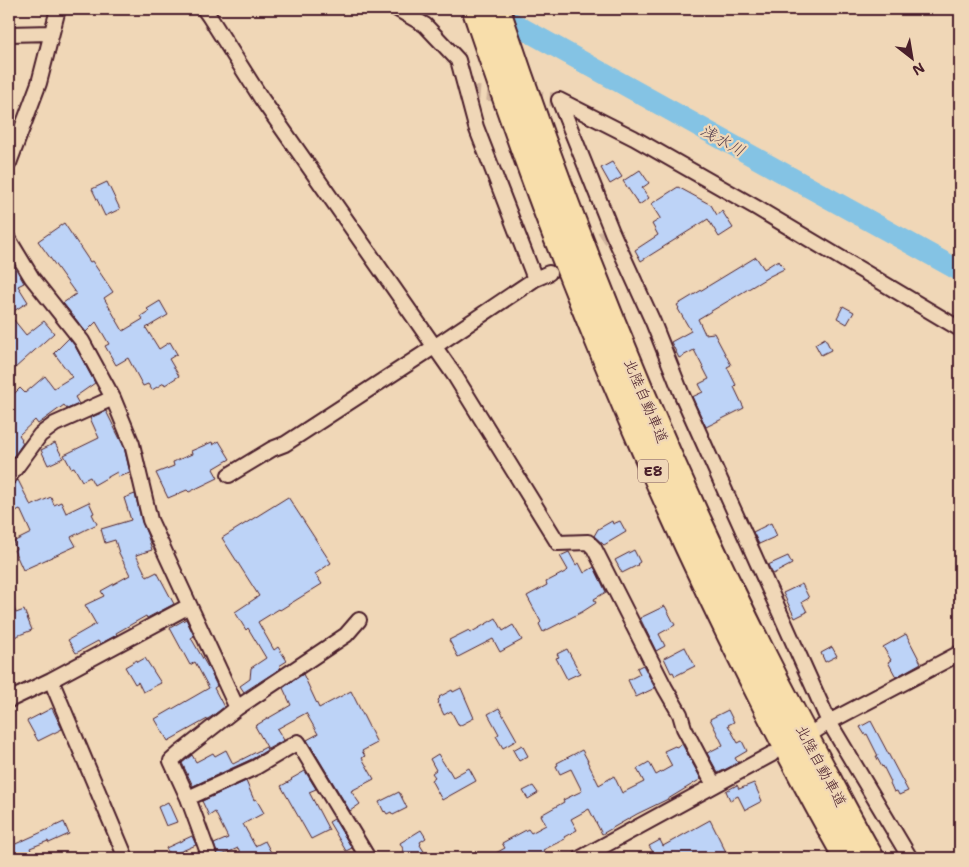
<svg xmlns="http://www.w3.org/2000/svg" width="969" height="867" font-family="'Shantell Sans','Klee One',sans-serif">
<rect width="100%" height="100%" fill="#f0d7b7"/>
<filter id="ink" filterUnits="userSpaceOnUse"><feTurbulence type="fractalNoise" baseFrequency=".02" numOctaves="2"/><feDisplacementMap in="SourceGraphic" scale="10" xChannelSelector="R" yChannelSelector="G"/><feConvolveMatrix kernelMatrix="1 2 1 2 8 2 1 2 1" color-interpolation-filters="sRGB"/></filter>
<g filter="url(#ink)">
<g fill="none" stroke-linecap="round" stroke-linejoin="round">
<path stroke="#84c3e4" stroke-width="21" d="M491 11 960 271"/>
</g>
<path fill="#bdd3f7" stroke="#4a1f2b" d="M612 162 622 177 610 184 601 168Z
M640 170 649 183 642 188 649 198 639 205 623 181Z
M107 182 120 209 105 216 92 189Z
M678 187 711 205 717 215 722 211 733 228 719 237 708 219 641 261 635 250 658 235 652 224 660 219V218L651 204Z
M64 223 90 262 92 261 113 292 104 298 123 331 143 319 141 316 149 311 147 309 160 301 168 315 146 328 159 349 170 342 177 354 169 359 179 376 165 385 164 383 152 390 148 384 143 386 128 358 116 365 105 346 109 344 96 322 86 332 63 303 76 294 38 241Z
M756 257 764 269 775 262 776 263 779 261 784 269 770 276 698 319 705 334 714 333 731 365 727 367 736 385 734 387 744 408 706 427 692 397 703 392 699 384 709 379 694 350 679 358 671 342 691 331 678 309 679 308 677 305Z
M13 264 24 283 18 286 28 302 9 314 26 335 44 321 54 333 14 369 9 363V267Z
M843 306 854 312 847 324 837 318Z
M69 338 75 346 95 383 75 397 79 404 67 409 64 405 38 424 35 420 19 435 22 439 21 440 23 443 9 463V399L20 388 25 393 45 376 54 388 72 377 54 353Z
M825 338 831 350 821 355 815 344Z
M106 411 124 447 130 473 118 477 117 472 94 485 90 477 82 481 74 467 71 468 64 455 99 438 90 418Z
M219 441 230 459 213 469 218 478 189 492 187 490 168 498 156 473 174 466 173 462 192 454 191 451 212 442 213 445Z
M55 443 63 458 48 465 41 450Z
M18 480 31 506 51 497 54 505 61 502 66 513 89 502 94 513 92 514 97 524 71 537 76 546 23 570 14 550 16 549 13 542 31 533 20 509 9 514V486L13 485Z
M135 494 142 522 147 534 152 550 136 555 147 577 157 572 174 604 147 618 146 616 116 633 117 635 100 644 98 641 76 653 68 640 96 624 85 605 104 596 101 591 130 575 119 553 115 540 105 543 101 529 131 520 124 498Z
M288 497 331 563 315 574 322 584 280 610 279 609 258 622 274 650 278 647 287 661 279 666 281 668 244 692 240 686 250 679 251 668 266 658 248 628 246 630 235 612 259 596 222 538Z
M612 521 613 524 620 521 626 532 604 545 594 536 598 529Z
M771 523 777 536 759 544 753 532Z
M634 550 640 562 637 564 638 565 622 573 615 560Z
M569 552 576 565 579 563 584 573 594 567 606 592 594 599 596 603 582 612 543 632 539 624 541 622 527 596 547 585 546 582 567 571 568 570 560 556Z
M788 556 792 564 773 574 768 565Z
M802 584 809 598 802 602 807 612 795 618 783 593Z
M9 596 16 613 24 610 32 630 9 639Z
M665 606 675 625 659 634 665 646 656 651 640 618Z
M496 618 503 631 513 625 522 640 500 652 493 639 458 657 449 640 469 630 470 633Z
M186 619 194 636 191 638 209 669 217 686 214 688 224 707 211 717 168 741 155 719 209 688 195 662 190 665 170 628Z
M906 634 921 663 896 677 888 662 891 660 883 647Z
M685 647 695 666 675 676 673 672 671 673 664 658Z
M832 647 837 656 825 662 821 653Z
M567 649 580 673 567 679 556 658 559 657 557 654Z
M145 658 161 683 143 692 138 682 135 684 125 667 137 660 138 662Z
M643 665 655 688 636 697 628 680 640 674 637 668Z
M303 674 319 708 351 691 377 743 362 751 365 756 362 758 374 779 351 791 360 804 350 811 307 740 318 734 306 713 277 729 284 740 268 749 255 726 291 705 283 688Z
M461 688 474 718 459 726 451 711 444 715 438 703 439 702 438 700 440 698 439 697 452 690 453 692Z
M52 708 62 729 38 741 27 721Z
M499 708 517 740 503 748 496 736 499 734 488 714Z
M728 710 734 722 728 725 738 743 742 741 747 751 735 758 738 763 718 773 707 753 723 745 710 719Z
M871 721 908 791 899 795 897 791 894 792 890 783 891 782 883 766 882 767 876 756H878L867 734 865 735 860 727Z
M682 744 701 779 668 799 637 814 602 834 589 809 571 819 577 830 564 837 565 839 543 850 548 858H487L505 848 502 843 528 829 531 833 546 825 541 815 564 802 563 800 582 791 571 769 560 774 556 766 558 765 557 763 582 750 588 761H587L599 785 614 776 622 793 644 782 637 769 649 762 656 775 672 766 664 751 675 746 676 747Z
M522 745 528 756 519 761 513 750Z
M266 747 267 750 252 759 193 786 182 763 192 755 196 762 213 753 215 756 226 750 233 764Z
M438 754 448 770H449L453 777 469 768 476 781 442 800 431 780 435 777 432 773 436 770 430 759Z
M305 771 316 789 309 792 329 830 311 839 281 786 292 780 291 779Z
M246 781 254 800 256 799 264 813 243 824 255 846 265 841 274 858H243L238 848 218 857 214 844 228 838 215 812 209 816 202 801Z
M754 783 762 801 745 810 738 796 730 800 726 791 737 785 739 789Z
M533 786 538 793 528 799 523 791Z
M399 792 407 808 393 815 391 812 387 814 385 811 384 812 379 802Z
M168 802 177 822 166 826 158 807Z
M334 819 352 848 346 851 329 822Z
M710 820 729 858H657L649 846 660 840 663 846Z
M64 822 69 834 49 843 48 841 30 848 34 858H9V847Z
M421 830 426 838 420 842 421 844 420 845 425 853 423 854 425 858H392L404 851 400 843Z
M192 836 196 845 170 856 166 848Z"/>
<g fill="none" stroke-linecap="round" stroke-linejoin="round">
<path stroke="#cfb29b" stroke-width="14" stroke-dasharray="14 7" stroke-linecap="butt" d="M466 92 559 100
M549 273 605 236"/>
<g stroke="#4a1f2b" stroke-width="18">
<path id="minor" d="M204 9 209 16 261 98 455 376 558 543 588 542 594 548 665 688 680 714 684 728 714 785
M397 9 425 25 458 60 476 127 535 279
M9 34 51 33
M559 100 612 232 653 322 682 395 829 722 910 858
M559 100 634 138 757 208 960 329
M9 163 39 83 58 9
M9 240 32 278 82 341 113 398 132 444 150 520 237 708 180 753 171 761 188 798 210 858
M229 475 272 449 285 444 434 347 535 279 549 273
M9 477 40 435 55 424 113 398
M51 680 126 858
M9 700 51 680 189 606
M237 708 346 635 359 620
M812 733 829 722 960 653
M188 798 256 767 298 742 368 858
M581 858 772 754"/>
</g>
<g stroke="#4a1f2b" stroke-width="29">
<path id="motorway" d="M475 9C502 88 529 168 560 246 618 394 681 539 753 681 783 741 814 800 847 858
M497 9C582 263 684 511 811 747 831 784 850 822 871 858"/>
</g>
<use href="#minor" stroke="#f0d7b7" stroke-width="14"/>
<use href="#motorway" stroke="#f8deab" stroke-width="25"/>
</g>
</g>
<g text-anchor="middle" stroke-width="4.5" stroke-linejoin="round" paint-order="stroke">
<rect fill="#f0d7b7" stroke="#7c5655" stroke-width="1" x="638" y="459.5" width="30" height="23" rx="4"/>
<g font-size="14" font-weight="bold" fill="#4a1f2b">
<text x="653" y="476">E8</text>
</g>
<g font-size="15" fill="#4a1f2b" stroke="#f0d7b7">
<text transform="translate(646 401) rotate(67)" y="5">北陸自動車道</text>
<text transform="translate(821 766) rotate(62)" y="5">北陸自動車道</text>
</g>
<g font-size="16" font-style="italic" fill="#564050" stroke="#f0d7b7">
<text transform="translate(723 140) rotate(29)" y="6">浅水川</text>
</g>
</g>
<rect width="969" height="867" fill="none" stroke="#f0d7b7" stroke-width="30"/>
<rect x="15" y="15" width="939" height="837" fill="none" stroke="#4a1f2b" stroke-width="2" filter="url(#ink)"/>
<g transform="translate(912 58) rotate(149)" stroke="#f0d7b7" stroke-width="4" paint-order="stroke">
<path d="M0-4L9 19L0 12L-9 19Z" fill="#4a1f2b"/>
<text y="-8" font-size="14" font-weight="bold" text-anchor="middle" fill="#4a1f2b">N</text>
</g>
</svg>
